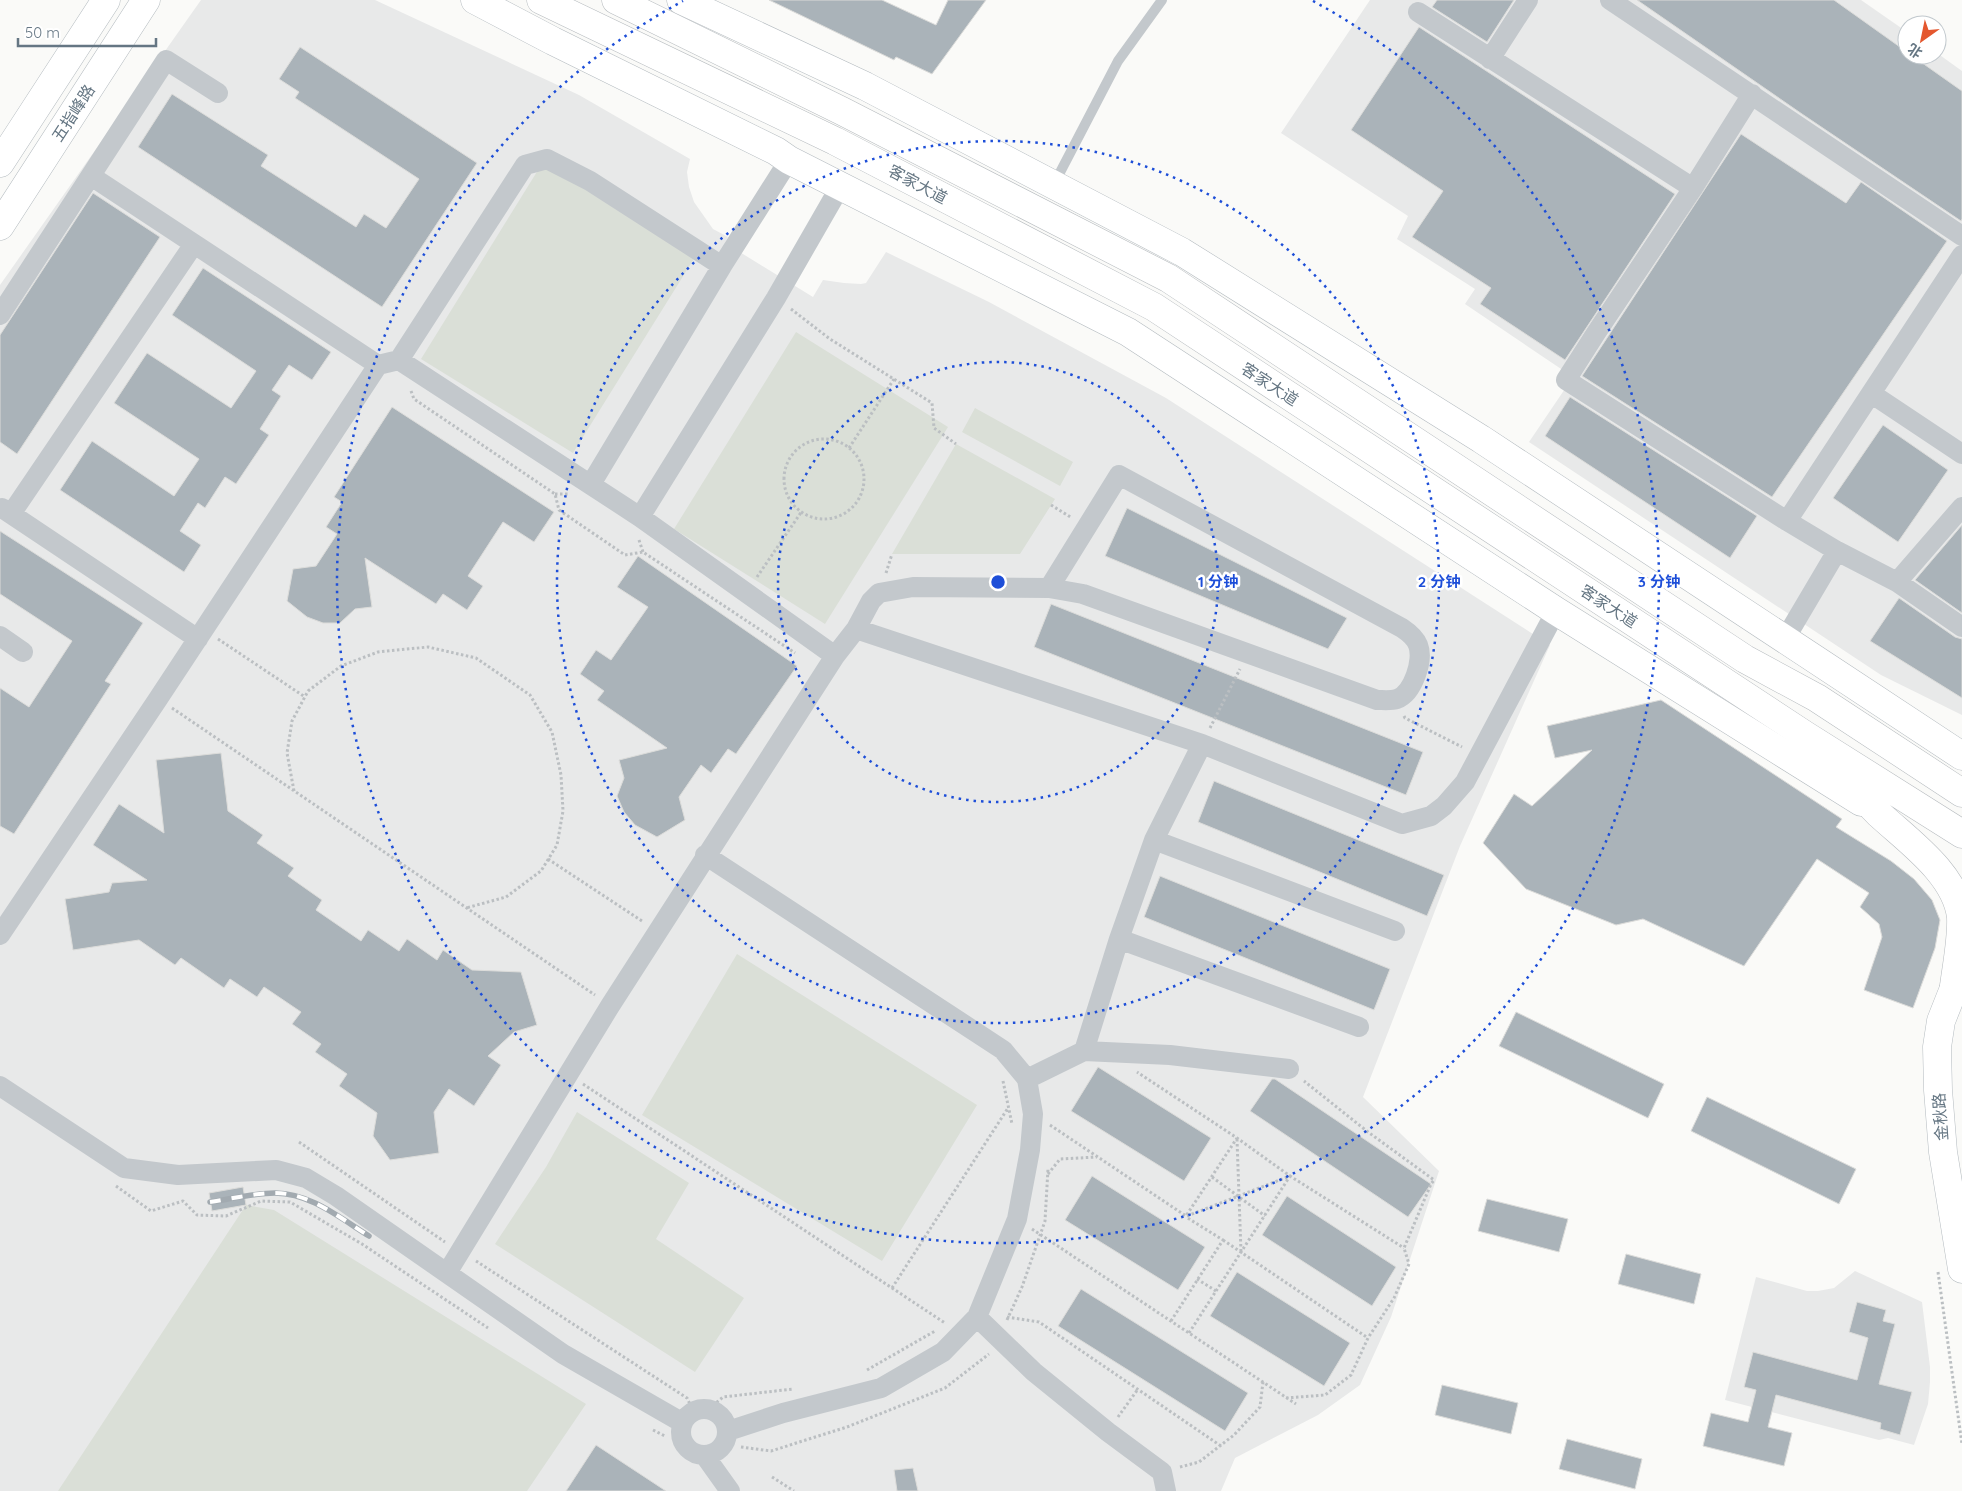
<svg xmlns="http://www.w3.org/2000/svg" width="1962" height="1491" font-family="Quicksand,'Noto Sans SC',sans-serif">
<rect width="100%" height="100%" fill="#fafaf8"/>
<path fill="#e8e9e9" d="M201 0H375L579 95 690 159 687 172 689 187 694 202 713 229 728 237 725 243 813 297 823 280 844 283 861 284 866 283 886 252 989 302 1166 398 1550 645 1460 846 1363 1097 1439 1171 1391 1317 1360 1385 1318 1415 1235 1458 1221 1491H0V285Z
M1370 0H1861L1907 32V55H1937V53L1962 71V715L1881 675 1529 442 1573 377 1465 304 1475 289 1397 239 1408 216 1281 133Z
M1855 1271 1922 1302 1930 1367V1382L1928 1404 1914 1445 1888 1438 1879 1440 1725 1400 1756 1277 1807 1291H1818L1834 1288Z"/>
<path fill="#dadfd7" d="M543 162 695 257 573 453 421 359Z
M796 332 948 427 825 624 674 529Z
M975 408 1073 462 1060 486 962 432Z
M956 444 1055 499 1020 554H892Z
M737 954 977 1105 882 1261 642 1115Z
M577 1112 689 1183 656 1239 744 1298 695 1372 495 1244 546 1167Z
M246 1205 274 1210 586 1404 527 1491H58Z"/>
<path fill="#aab3b9" stroke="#dcdcda" d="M769 0H882L936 25 948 0H986L932 74 896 57 894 60Z
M1437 0H1514L1487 42 1432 7Z
M1637 0H1834L1907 52V55H1911L1962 91V219L1961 221 1802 114Z
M1419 27 1675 194 1565 360 1480 304 1491 288 1412 237 1443 191 1351 130Z
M300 47 477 163 382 307 138 147 172 94 268 155 261 166 356 227 364 214 386 228 419 179 295 98 299 92 279 79Z
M1741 134 1846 203 1861 182 1947 241 1772 497 1582 376Z
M93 193 160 237 17 454 0 442V335Z
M203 268 331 352 312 380 289 365 272 390 281 396 260 429 269 435 236 484 225 477 205 508 198 503 180 531 201 545 184 572 60 490 92 441 174 496 199 459 114 403 147 353 231 408 256 371 172 315Z
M1570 397 1757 516 1730 558 1545 436Z
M392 407 554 512 534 542 503 522 468 576 483 586 467 610 443 594 436 604 365 558 372 607 355 609 340 623H323L307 617 287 601 293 569 316 566 337 534 326 527 342 502 334 497Z
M1883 425 1948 470 1898 542 1833 498Z
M1127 508 1347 618 1328 649 1105 556Z
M1962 525V613L1915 580Z
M0 531 143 623 105 681 111 684 14 834 0 826V688L29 707 72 641 0 594Z
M638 556 797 666 736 754 728 749 711 773 701 765 679 797 685 820 657 837 635 825 624 812 617 796 624 778 619 760 667 748 597 700 604 691 580 674 596 650 611 660 648 607 617 587Z
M1899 598 1955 637 1962 639V698L1870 641Z
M1051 604 1423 752 1406 795 1034 647Z
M1661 700 1842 819 1836 827 1891 861 1914 879 1932 900 1940 920 1935 948 1913 1008 1864 990 1882 937 1879 924 1860 907 1869 893 1817 859 1744 966 1643 919 1616 925 1526 889 1483 843 1514 794 1532 806 1592 750 1555 758 1547 726Z
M221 753 228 811 263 835 257 843 294 868 288 876 322 900 316 910 361 941 368 930 399 951 407 939 437 960 443 950 472 970 521 972 537 1025 514 1032 488 1056 501 1065 474 1106 449 1089 434 1112 439 1153 390 1160 373 1136 377 1113 339 1086 347 1074 315 1052 321 1044 292 1024 301 1012 264 987 257 997 230 979 224 988 181 958 175 965 139 940 73 950 65 899 109 892 112 883 147 880 93 845 119 804 164 833 156 760Z
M1214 781 1444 875 1427 916 1198 822Z
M1160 876 1390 969 1374 1010 1144 917Z
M1516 1012 1664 1084 1648 1118 1499 1046Z
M1098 1067 1211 1138 1184 1181 1071 1111Z
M1272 1079H1275L1431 1184 1408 1217 1250 1111Z
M1707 1097 1856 1169 1839 1204 1691 1131Z
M1092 1176 1205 1247 1178 1290 1065 1220Z
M243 1187 246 1205 212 1211 209 1193Z
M1287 1196 1396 1267 1372 1306 1262 1235Z
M1487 1199 1568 1219 1559 1252 1478 1231Z
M1626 1254 1701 1274 1694 1304 1618 1284Z
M1237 1272 1350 1343 1324 1386 1210 1316Z
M1081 1289 1248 1393 1225 1431 1058 1326Z
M1857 1302 1886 1310 1883 1321 1895 1324 1879 1384 1912 1392 1900 1435 1880 1429 1881 1423 1776 1395 1768 1427 1792 1433 1784 1466 1703 1446 1711 1413 1748 1422 1756 1390 1744 1387 1753 1352 1857 1380 1868 1338 1849 1332Z
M1442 1385 1518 1403 1511 1434 1435 1415Z
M1567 1439 1642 1459 1635 1489 1559 1469Z
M596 1445 666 1491H566Z
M913 1468 918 1491H897L894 1470Z"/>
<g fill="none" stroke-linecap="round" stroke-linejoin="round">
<g stroke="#b3babf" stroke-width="29">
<path id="secondary" d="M475 0 553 41 776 151 789 160 1128 332 1556 611 1861 802
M681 0 865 86 1182 252 1481 439 1962 756
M0 163 106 0
M0 226 146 0
M1962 968 1941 1021 1937 1047 1938 1090 1943 1152 1962 1269"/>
</g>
<g stroke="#b5babe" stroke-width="29">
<path id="primary" d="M541 0 835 141 1154 307 1805 735 1962 834
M616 0 842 111 1168 278 1745 659 1817 698 1962 793
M1832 764C1847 780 1863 798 1879 814 1908 841 1956 874 1961 917 1962 939 1957 963 1954 986"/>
</g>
<path stroke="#bbbfc2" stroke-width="3" stroke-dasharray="2.5 2.5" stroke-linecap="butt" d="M791 309 830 339 932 403 934 428 956 444
M411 391 414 399 555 494 559 510 625 555 643 552 795 653
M784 479a40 40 0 1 1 80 0a40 40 0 1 1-80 0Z
M849 448 894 379
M555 494H570
M1051 505 1072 518
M639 540 643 552
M886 573 892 554
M757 577 802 511
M218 639 305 697
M172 708 595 995
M1404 716 1405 718 1462 747
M1210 728 1240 669
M294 791 287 753 292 721 308 691 341 666 378 652 428 647 476 658 530 695 552 732 561 775 563 811 557 845 541 871 506 897 466 908
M548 859 642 921
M1003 1081 1012 1124
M583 1084 945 1323
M1050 1125 1186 1216 1237 1138 1137 1072
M1237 1139 1241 1252
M299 1142 445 1242
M1048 1174 1060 1159 1097 1157
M1212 1177 1265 1216
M116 1186 151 1211 183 1201 197 1215 226 1216 261 1201 290 1202 362 1244 488 1328
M1187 1216 1290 1176 1404 1248
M1032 1229 1296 1404
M1223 1240 1368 1338
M476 1261 687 1398 690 1404
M1938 1272 1962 1444
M1197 1279 1216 1291
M892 1288 1008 1108
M1007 1317 1039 1322 1221 1446
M1007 1320 1022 1287 1045 1221 1048 1169
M1171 1321 1223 1240 1186 1217
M1189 1333 1290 1176 1237 1138
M867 1370 935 1331
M1286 1398 1325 1395 1351 1375 1368 1338 1394 1298 1409 1264 1404 1248 1431 1184 1434 1180 1368 1132 1304 1081
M709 1409 723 1397 793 1389
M1118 1417 1138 1389
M653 1430 665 1436
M741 1447 771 1451 847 1427 945 1388 989 1354
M1180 1467 1199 1462 1234 1435 1260 1407 1263 1382
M772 1477 794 1491"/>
<path stroke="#c3c8cc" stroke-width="10" d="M1054 184 1118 61 1162 0"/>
<path stroke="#c3c8cc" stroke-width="20" d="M1610 0 1962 236
M1418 12 1693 188
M1490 59 1528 0
M1752 94 1693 188 1596 333 1566 380 1787 521
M91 176 378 365
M0 315 166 60 218 93
M399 360 525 165 547 159 590 181 722 266
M1872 394 1962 454
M591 484 722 266 789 160
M2 508 198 639
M11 514 194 244
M640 517 776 298 841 185
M1837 551 1897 582 1962 507
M1897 582 1962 627
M856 629 1202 744 1402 824 1431 816 1444 806 1465 782 1556 611
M0 636 23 652
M1785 639 1837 551 1787 521 1962 255
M835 656 856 629 871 601 879 593 913 587 1049 588 1119 475 1402 628C1408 632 1415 637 1418 645 1424 660 1413 693 1397 699 1391 701 1383 700 1377 700L1083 594 1049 588
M1154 840 1395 931
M705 855 1003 1050 1027 1079 1033 1114 1030 1150 1017 1219 977 1317 943 1352 881 1388 783 1413 728 1431
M0 935 158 699 378 365 399 360 640 517 835 656 610 1006 447 1273
M1119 939 1359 1027
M1084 1051 1170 1055 1289 1069
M1027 1079 1084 1051 1119 939 1154 840 1202 744
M0 1086 124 1168 178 1175 276 1170 306 1178 336 1196 563 1354 683 1423
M977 1317 1034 1372 1108 1432 1162 1472 1166 1491
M681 1432a23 23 0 1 1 46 0a23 23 0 1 1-46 0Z
M705 1456 730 1491"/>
<use href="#secondary" stroke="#fff" stroke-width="28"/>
<use href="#primary" stroke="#fff" stroke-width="28"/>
<g stroke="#a2aab0" stroke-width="5.5">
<path id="rail" d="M210 1202C231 1199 254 1193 275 1193 310 1193 340 1218 369 1236"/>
</g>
<use href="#rail" stroke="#fff" stroke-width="4" stroke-dasharray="11" stroke-linecap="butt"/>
</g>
<g fill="none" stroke="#1d4ed8" stroke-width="2.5" stroke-dasharray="2.5 5">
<circle cx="998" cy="582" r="220"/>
<circle cx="998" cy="582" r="441"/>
<path d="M1313 1A661 661 0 1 1 683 1"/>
</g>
<g text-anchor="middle" stroke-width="5" stroke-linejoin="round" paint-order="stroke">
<g font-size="16" fill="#657683" stroke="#fff">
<text transform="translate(73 113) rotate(-57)" y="6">五指峰路</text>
<text transform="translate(918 184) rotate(28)" y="6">客家大道</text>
<text transform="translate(1270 384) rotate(33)" y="6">客家大道</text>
<text transform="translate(1609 606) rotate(33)" y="6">客家大道</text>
<text transform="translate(1940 1117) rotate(-94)" y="6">金秋路</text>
</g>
</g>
<circle cx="998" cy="582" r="8" fill="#1d4ed8" stroke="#fff" stroke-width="2.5"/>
<g font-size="15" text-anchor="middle" font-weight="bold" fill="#1d4ed8" stroke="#fff" stroke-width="5" stroke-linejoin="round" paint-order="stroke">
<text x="1218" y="587">1 分钟</text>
<text x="1439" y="587">2 分钟</text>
<text x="1659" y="587">3 分钟</text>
</g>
<g transform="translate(1922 40) rotate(213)"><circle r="24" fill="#ffffff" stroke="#c1c8cd"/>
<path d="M0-4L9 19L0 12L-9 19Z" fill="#e4572e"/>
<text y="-8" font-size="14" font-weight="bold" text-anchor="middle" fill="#657683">北</text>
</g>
<path d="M18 38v8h138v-8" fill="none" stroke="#657683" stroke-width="2.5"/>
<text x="25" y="38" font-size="15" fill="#657683" stroke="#ffffff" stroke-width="4" paint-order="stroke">50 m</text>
</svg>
